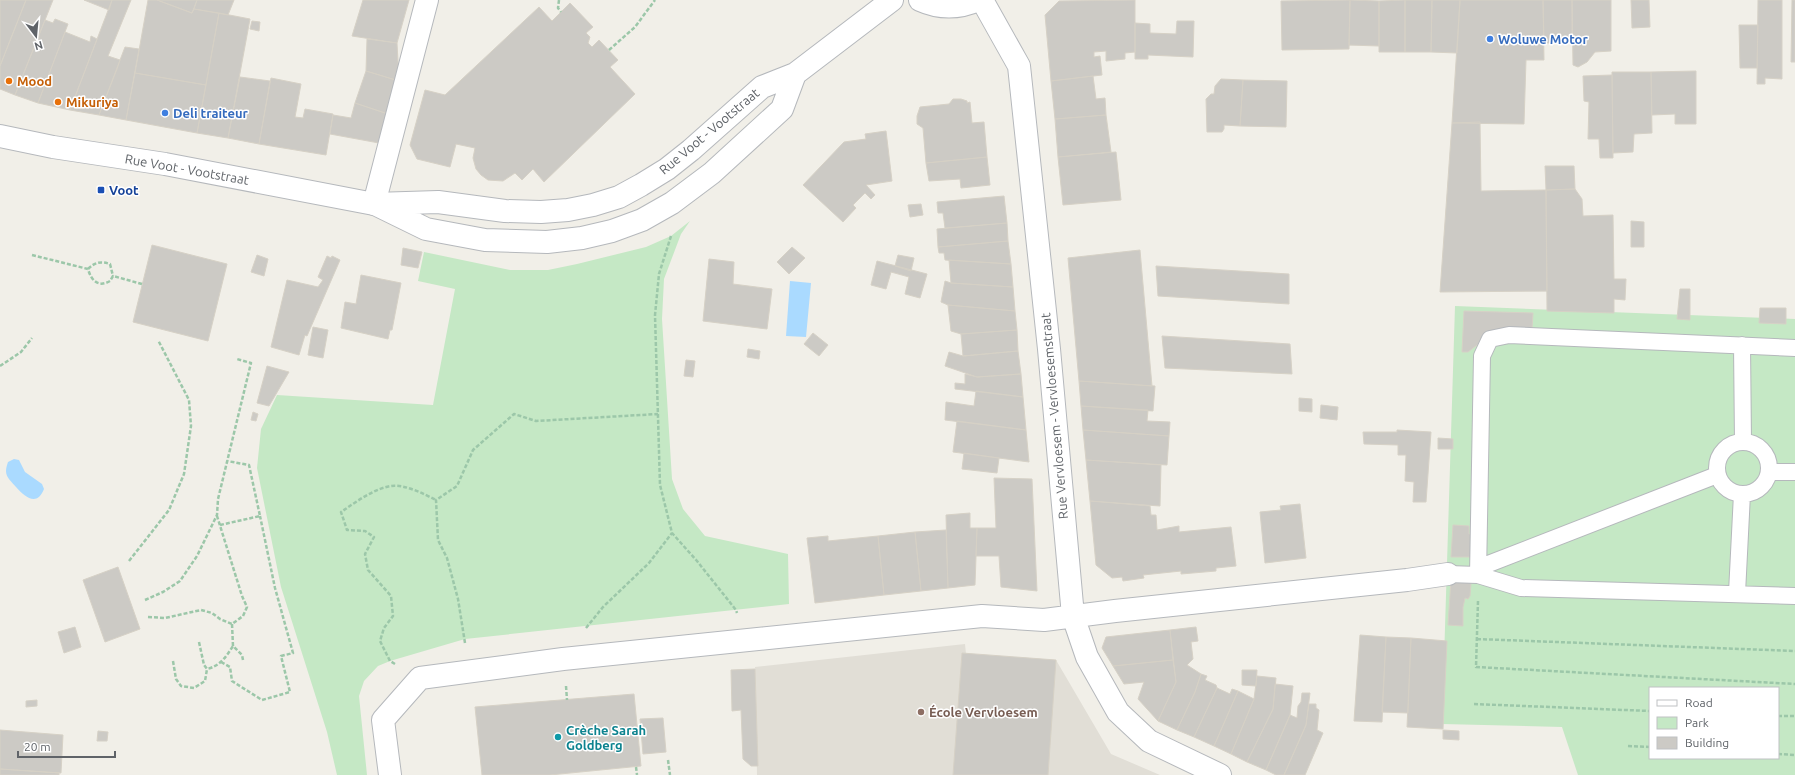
<svg xmlns="http://www.w3.org/2000/svg" width="1795" height="775" font-family="Ubuntu,sans-serif">
<rect width="100%" height="100%" fill="#f1efe8"/>
<path fill="#e1ded6" d="M965 644 966 654 1056 660 1111 754 1160 775H757L755 667Z"/>
<path fill="#c5e8c5" fill-rule="evenodd" d="M690 221 681 234 664 279 662 319 672 479 683 509 705 536 788 554 789 604 465 639 390 661 378 666 364 681 359 696 367 775H337L327 732 281 587 257 468 261 429 277 395 433 405 455 289 418 281 424 252 510 270H548L577 264 646 247 671 236Z
M1455 306 1795 319V775H1578L1562 727 1442 724ZM1650 688H1778V758H1650Z"/>
<path fill="#aadaff" d="M790 281 811 283 806 337 786 336Z
M14 459 19 460 25 472 42 484 44 489C37 507 25 497 16 487 12 482 6 478 6 471 6 468 7 465 8 462Z"/>
<path fill="#cccac5" stroke="#d6d1c6" d="M0 0H26L0 66Z
M26 0H53L15 95 0 89V66Z
M84 0H112L109 10Z
M112 0H131L108 56 120 60 117 69 99 115 70 110Z
M148 0H157L192 13 194 9 219 13 206 85 135 73Z
M157 0H197L192 13Z
M197 0H234L228 15 194 9Z
M363 0H409L397 43 352 36Z
M1135 0V52L1125 53V59L1106 61V51L1094 52V57L1100 56 1102 75 1051 81 1045 15 1059 1Z
M1350 0 1379 1V46L1349 45Z
M1350 0 1349 49 1282 50 1281 1Z
M1405 0V52H1379V1Z
M1405 0H1432L1431 52H1405Z
M1432 0H1460L1457 53 1431 52Z
M1460 0H1543L1544 60H1526L1524 124 1452 123Z
M1543 0H1572V43H1544Z
M1572 0H1611V51L1595 52 1587 62 1578 67 1573 65Z
M1631 0H1649L1650 27 1632 28Z
M1758 0H1782V79L1765 78V84H1757Z
M1792 0H1795V62H1791Z
M570 3 593 27 586 33 590 37 588 43 592 47 599 40 618 60 610 67 635 94 544 182 533 169 522 180 515 173 503 181 488 180 481 175 476 169 473 158 475 148 456 144 450 167 417 159 410 145 425 90 445 95 539 7 552 21Z
M219 13 250 19 228 138 197 133Z
M55 19 68 24 38 103 15 95 45 20 53 23Z
M252 21 260 22 259 31 250 29Z
M1177 21H1194L1193 57 1148 55V59H1135V23L1150 24V33L1176 34Z
M1739 25H1758L1757 68H1740Z
M65 32 90 42 91 36 97 39 70 110 38 103Z
M367 39 397 43 399 81 366 71Z
M125 47 139 49 126 120 99 115Z
M366 71 399 81 388 114 355 103Z
M1696 71V124H1675V114L1652 115 1651 72Z
M1612 72H1651L1652 133 1634 134 1633 152 1613 153Z
M135 73 206 85 197 133 126 120Z
M1612 75 1613 158H1600L1599 139H1588L1589 102 1584 101 1583 76Z
M1093 76 1096 99 1105 98 1106 115 1055 119 1051 81Z
M240 77 270 81 259 144 228 138Z
M271 78 301 84 295 117 303 118 305 109 333 114 326 155 259 144Z
M1221 79 1243 80 1240 126 1224 125V129L1222 132H1207L1206 99 1211 94H1214L1215 86Z
M1243 80 1287 81 1286 127 1240 126Z
M953 99H961L967 101V103L970 102 972 123 984 122 987 157 926 163 923 128 917 124V116L920 107 949 104Z
M355 103 388 114 379 143 330 134 333 115 351 118Z
M1106 115 1111 152 1058 157 1055 119Z
M1480 122 1481 191 1546 190 1547 291 1440 292 1452 123Z
M886 131 892 181 866 185 875 195 871 199 865 193 853 205 856 208 843 222 803 185 844 142 866 139 865 134Z
M1116 152 1121 200 1063 205 1058 157Z
M987 157 990 185 961 188 960 179 929 181 926 163Z
M1545 166H1574L1575 189 1546 190Z
M1575 189 1582 199 1583 216 1613 215 1614 279H1626L1625 300 1614 299V313L1547 311 1546 190Z
M1004 196 1007 223 945 228 943 213H938L937 202Z
M921 204 923 215 910 217 908 205Z
M1631 221 1644 222V247H1631Z
M1007 223 1008 241 938 247 937 229Z
M1008 241 1011 264 945 260 944 253H939L938 247Z
M152 245 227 264 208 341 133 322Z
M792 247 805 258 789 274 777 262Z
M403 248 422 252 418 268 401 265Z
M1140 250 1152 386 1079 381 1068 258Z
M257 255 268 259 264 276 251 272Z
M898 255 914 258 911 271 895 266Z
M327 256 331 258 332 256 340 260 307 336 305 335 299 355 271 347 287 280 318 287 323 280 318 277Z
M709 259 734 262 733 284 772 289 767 329 703 321Z
M949 260 1011 264 1013 287 951 283Z
M877 261 927 274 920 298 905 294 909 277 891 272 886 289 871 285Z
M1156 266 1289 274V304L1158 296Z
M361 275 401 283 392 330H390L388 339 341 328 345 302 356 304Z
M945 281 951 283 1013 287 1015 311 948 305 941 302Z
M1680 289H1690V320L1677 319Z
M948 305 1015 311 1017 330 961 334 951 331Z
M1760 308H1786V324L1759 323Z
M1464 311 1533 313 1532 329 1481 342 1468 352H1462Z
M313 327 328 330 323 358 308 355Z
M1017 330 1018 351 963 356 961 334Z
M813 333 828 345 819 356 804 344Z
M1162 336 1290 344 1292 374 1165 368Z
M748 349 760 351 759 359 747 357Z
M1018 351 1021 374 977 377 945 366 949 352 963 356Z
M686 360 695 361 693 377 684 376Z
M267 366 289 372 269 406 257 403Z
M965 374 977 377 1021 374 1023 397 955 389V383L965 384Z
M1079 381 1155 386 1153 411 1081 406Z
M976 391 1023 397 1026 430 945 420 946 402 974 406Z
M1299 398 1312 399V412L1299 411Z
M1321 405 1338 407 1337 420 1320 418Z
M1081 406 1148 410 1147 421 1170 422 1169 436 1083 430Z
M253 412 258 414 256 421 251 420Z
M957 421 1026 430 1029 462 953 452Z
M1083 430 1169 436 1167 465 1086 460Z
M1397 430 1431 432 1426 502H1413L1414 482 1405 481 1406 455H1398V445L1364 444 1363 432H1397Z
M1438 438 1453 439V449H1438Z
M964 453 999 458 997 473 962 469Z
M1086 460 1161 465 1160 506 1090 501Z
M994 478 1032 479 1037 591 1001 587 999 556H976L977 528H996Z
M1090 501 1150 506 1151 515H1156L1157 530 1179 526V532L1231 527 1236 566 1216 568V571L1181 574V571L1143 575 1144 578 1123 581 1122 577 1112 578 1096 565Z
M1300 504 1306 558 1265 563 1260 512 1281 510 1280 506Z
M970 513V528H977L975 585 948 588 946 515Z
M1453 525 1469 526V534H1471L1473 555 1470 557H1451Z
M946 530 948 588 921 591 915 532Z
M915 532 921 591 884 595 878 536Z
M828 536V541L878 536 884 595 815 603 807 538Z
M118 567 140 629 105 642 83 580Z
M1451 580 1469 581 1471 583 1470 596 1468 599 1465 598 1463 607V626L1448 625Z
M75 627 81 647 64 653 58 632Z
M1196 627 1198 641 1191 642 1193 659 1187 665 1201 674 1195 692 1177 730 1158 721 1176 682 1170 630Z
M1170 630 1173 660 1113 666 1102 648 1106 637Z
M1360 635 1386 637 1382 722 1354 721Z
M1386 637 1411 638 1408 713 1382 712Z
M1411 638 1447 641 1443 729 1407 727Z
M962 653 1056 660 1048 775H953Z
M1173 660 1176 682 1158 721 1138 699 1144 682 1124 684 1113 666Z
M755 669 758 766H751L743 759 741 710 732 711 731 670Z
M1242 670H1257L1256 686 1242 685Z
M1201 674 1207 676 1205 680 1216 685 1217 688 1194 737 1177 730 1195 692Z
M1257 676 1276 678 1273 709 1247 762 1231 754 1254 699Z
M1275 684 1293 686 1290 715 1266 770 1247 762 1273 709Z
M1217 688 1230 694 1232 689 1238 691 1214 746 1194 737Z
M1238 691 1254 699 1231 754 1214 746Z
M1302 693H1310L1306 725 1284 775H1276L1266 770 1290 715 1297 718 1298 706 1301 702Z
M634 694 641 766 550 775H482L475 707Z
M37 700V706L26 707V701Z
M1309 704H1316V708L1319 710 1317 730 1323 733 1305 775H1284L1306 725Z
M663 718 666 752 643 754 640 719Z
M0 730 63 735 61 773 0 769Z
M1443 730 1459 731V740L1443 739Z
M98 731 108 732 107 741H97Z
M0 769 59 773V775H0Z"/>
<g fill="none" stroke-linecap="round" stroke-linejoin="round">
<g stroke="#b5b8bc" stroke-width="18">
<path id="service" d="M1742 345 1743 442
M1717 468a26 26 0 1 1 52 0a26 26 0 1 1-52 0Z
M1769 472H1795
M1478 568 1717 475
M1448 574 1478 575 1482 356 1490 339 1509 335 1795 348
M1478 575 1521 588 1795 596
M1737 593 1742 494"/>
</g>
<g stroke="#b5b8bc" stroke-width="24">
<path id="minor" d="M982 0 1019 66 1049 349 1073 616 1087 657 1118 712 1149 741 1220 775
M374 204 427 0
M390 775 383 720 420 678 563 659 982 616 1044 620 1115 611 1407 580 1448 574"/>
</g>
<g stroke="#b5b8bc" stroke-width="24">
<path id="tertiary" d="M920 0C940 9 958 9 978 0
M0 136 53 147 165 164 374 204 438 202 505 211 541 212 568 210 593 205 619 197 641 185 667 169 691 150 762 87 795 74 892 0
M377 205 426 229 485 240 547 242 582 238 612 231 642 220 672 203 712 173 782 109 795 74"/>
</g>
<path stroke="#9cc7a9" stroke-width="2.5" stroke-dasharray="4 2" stroke-linecap="butt" d="M559 0 558 8 561 12
M609 50 635 27 655 0
M671 236 659 274 655 315 660 485 672 533 697 561 736 610 737 613
M32 255 88 269C91 280 98 288 110 281L113 276 142 284
M88 269C95 262 101 261 110 264L113 276
M0 366 21 352 32 338
M220 525 260 516 249 465 227 461
M129 561 169 510 184 474 191 426 189 400 158 340
M145 600 163 592 180 581 197 556 217 515 218 499 251 363 237 359
M1478 601 1476 667 1795 684
M148 617 165 618 201 610 212 613 220 619 232 624 243 616 247 607 242 596 217 516
M232 624 233 646 242 655 243 660
M586 628 603 607 649 563 672 533
M1477 639 1795 651
M199 642 204 665 207 669C220 666 226 657 233 646
M465 643 458 599 447 558 438 540 436 500 457 486 473 450 514 414 536 421 658 414
M173 661 176 679 181 686 194 688 205 681 207 669
M221 662 230 667 232 681 262 700 290 692 281 656 293 653 275 588 260 516
M395 664 390 661 380 641 384 628 393 616 391 596 368 570 365 554 374 537 365 531 347 530 341 512C356 502 373 489 391 486 405 484 424 494 436 500
M566 686 567 700
M1474 704 1650 711
M1778 716H1795
M1628 746 1650 747
M1778 754 1795 755
M668 760 670 775
M636 767 637 775"/>
<use href="#service" stroke="#fff" stroke-width="16"/>
<use href="#minor" stroke="#fff" stroke-width="22"/>
<use href="#tertiary" stroke="#fff" stroke-width="22"/>
</g>
<g fill="#3f7fe0" stroke="#fff" stroke-width="1.5">
<circle cx="1490" cy="39" r="4"/>
<circle cx="165" cy="113" r="4"/>
</g>
<g fill="#e8710a" stroke="#fff" stroke-width="1.5">
<circle cx="9" cy="81" r="4"/>
<circle cx="58" cy="102" r="4"/>
</g>
<rect fill="#1a4fb4" stroke="#fff" stroke-width="1.5" x="97" y="186" width="8" height="8" rx="2"/>
<circle fill="#8d6e63" stroke="#fff" stroke-width="1.5" cx="921" cy="712" r="4"/>
<circle fill="#0f9aa8" stroke="#fff" stroke-width="1.5" cx="558" cy="737" r="4"/>
<g text-anchor="middle" stroke-width="3" stroke-linejoin="round" paint-order="stroke">
<g font-size="13" font-weight="bold" fill="#366cbe" stroke="#fff" text-anchor="start">
<text x="1498" y="44">Woluwe Motor</text>
<text x="173" y="118">Deli traiteur</text>
</g>
<g font-size="13" font-weight="bold" fill="#c56008" stroke="#fff" text-anchor="start">
<text x="17" y="86">Mood</text>
<text x="66" y="107">Mikuriya</text>
</g>
<g font-size="13" fill="#5f6368" stroke="#fff">
<text transform="translate(709 131) rotate(-40)" y="5">Rue Voot - Vootstraat</text>
<text transform="translate(187 169) rotate(10)" y="5">Rue Voot - Vootstraat</text>
<text transform="translate(1054 416) rotate(-95)" y="5">Rue Vervloesem - Vervloesemstraat</text>
</g>
<g font-size="13" font-weight="bold" fill="#164399" stroke="#fff" text-anchor="start">
<text x="109" y="195">Voot</text>
</g>
<g font-size="13" font-weight="bold" fill="#785e54" stroke="#fff" text-anchor="start">
<text x="929" y="717">École Vervloesem</text>
</g>
<g font-size="13" font-weight="bold" fill="#0d838f" stroke="#fff" text-anchor="start">
<text x="566" y="735">Crèche Sarah<tspan x="566" dy="15">Goldberg</tspan></text>
</g>
</g>
<rect x="1649" y="687" width="130" height="72" fill="#ffffff" stroke="#bfc1c3"/>
<rect x="1657" y="700" width="20" height="6" fill="#ffffff" stroke="#bfc1c3"/>
<text x="1685" y="707" font-size="12" fill="#5f6368">Road</text>
<rect x="1657" y="717" width="20" height="12" fill="#c5e8c5" stroke="#bfc1c3"/>
<text x="1685" y="727" font-size="12" fill="#5f6368">Park</text>
<rect x="1657" y="737" width="20" height="12" fill="#cccac5" stroke="#bfc1c3"/>
<text x="1685" y="747" font-size="12" fill="#5f6368">Building</text>
<g transform="translate(36 36) rotate(164)" stroke="#ffffff" stroke-width="3" paint-order="stroke">
<path d="M0-3L7 15L0 10L-7 15Z" fill="#5f6368"/>
<text y="-6" font-size="11" font-weight="bold" text-anchor="middle" fill="#5f6368">N</text>
</g>
<path d="M18 751v6h97v-6" fill="none" stroke="#5f6368" stroke-width="2"/>
<text x="24" y="751" font-size="12" fill="#5f6368" stroke="#ffffff" stroke-width="3" paint-order="stroke">20 m</text>
</svg>
